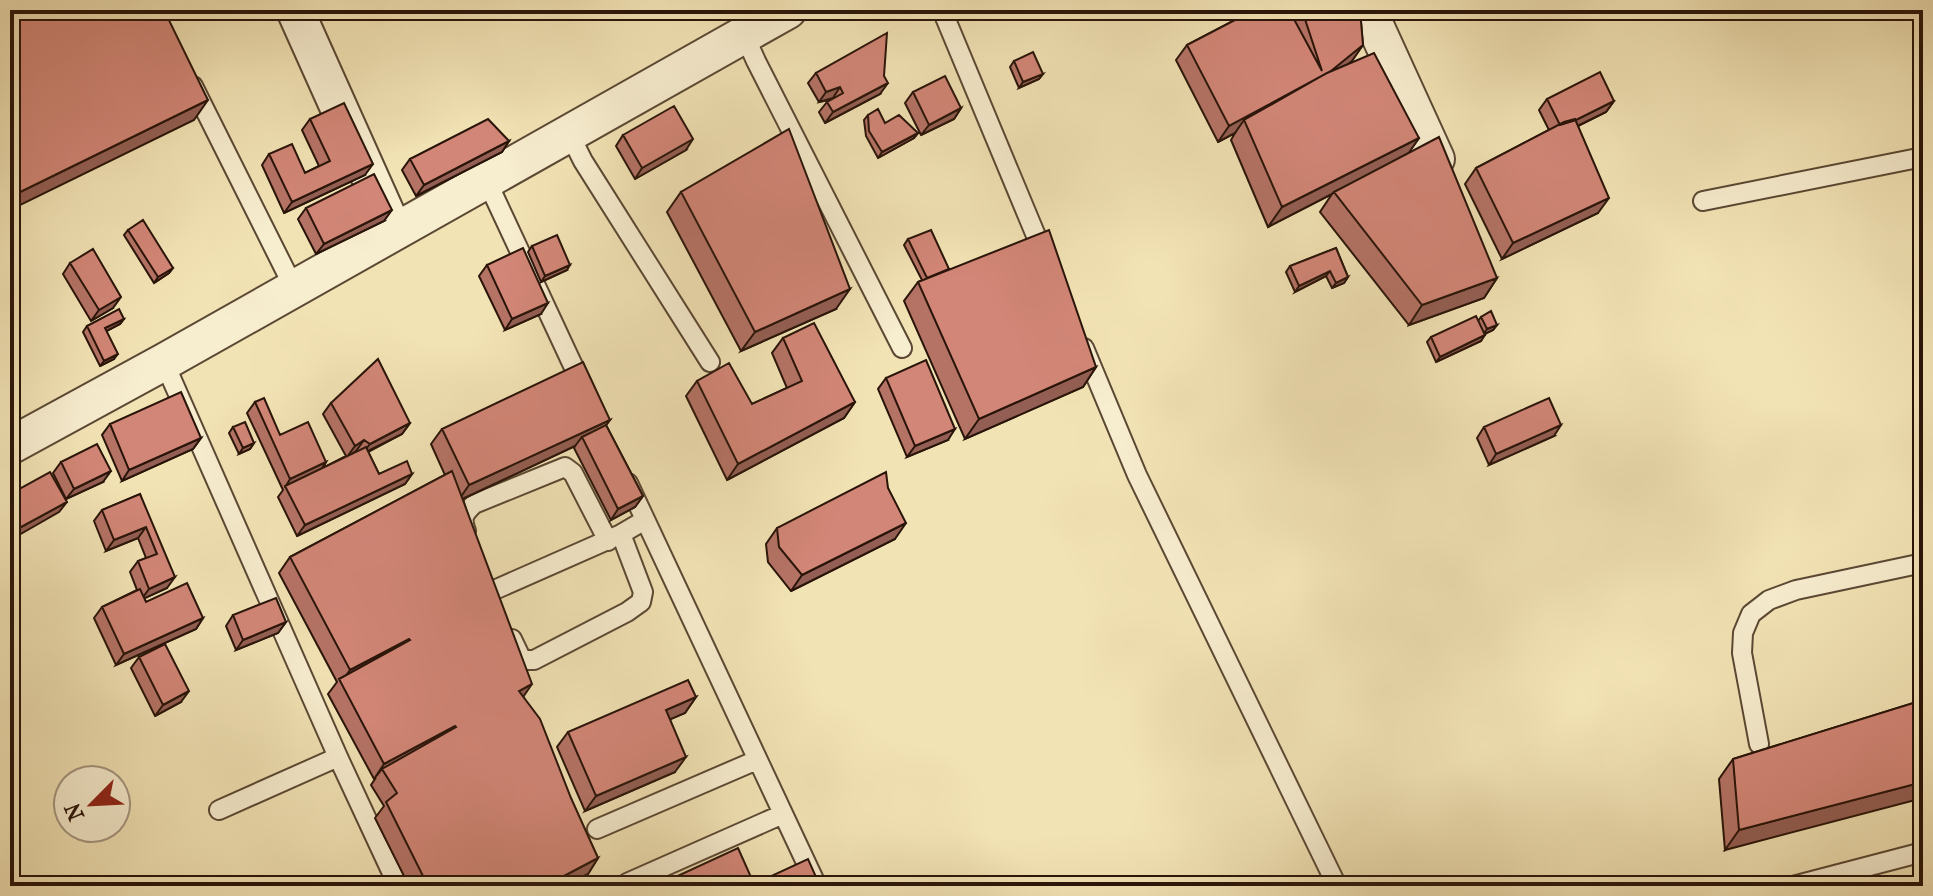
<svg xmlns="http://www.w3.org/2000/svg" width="1933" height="896" font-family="'IM FELL French Canon',serif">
<rect width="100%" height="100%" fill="#f2e3b5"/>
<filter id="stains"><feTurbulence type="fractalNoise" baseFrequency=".0025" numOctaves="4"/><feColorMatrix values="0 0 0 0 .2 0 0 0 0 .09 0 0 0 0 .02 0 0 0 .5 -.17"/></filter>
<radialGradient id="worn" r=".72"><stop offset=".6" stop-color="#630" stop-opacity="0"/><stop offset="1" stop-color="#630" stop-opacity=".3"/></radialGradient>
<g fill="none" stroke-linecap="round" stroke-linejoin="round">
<g stroke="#5b4834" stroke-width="22">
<path id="service" d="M942 10 1044 255
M744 34 756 61 902 348
M193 86 294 288
M569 133 583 161 710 362
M486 179 583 387
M1703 201 1923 157
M1084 348 1137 475 1337 886
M164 362 338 757 398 886
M628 483 817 886
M466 531C461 517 464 514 474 504L565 467 573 473 608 541
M492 591 619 535
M512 639 522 660H534L627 612 641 602 643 592 621 534 645 520
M1759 744 1742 653 1743 633 1751 614 1769 600 1796 590 1923 563
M219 810 338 757
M597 829 757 760
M627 883 783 814
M1793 886 1923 852"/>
</g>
<g stroke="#5b4834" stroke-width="40">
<path id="minor" d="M295 10 390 222
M1368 10 1436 159
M10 446 164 362 788 10"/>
</g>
<use href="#service" stroke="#f7edcf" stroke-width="18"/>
<use href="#minor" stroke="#f7edcf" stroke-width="36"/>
</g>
<path fill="#b57366" stroke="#291409" stroke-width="2" d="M1254 10H1360L1363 45 1349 63 1419 138 1408 153 1497 278 1484 298 1409 325 1320 212 1332 194 1268 227 1231 140 1235 133 1218 142 1176 60 1187 45Z
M1014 61 1043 74 1039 79 1019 88 1010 67Z
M816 73 880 94 825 123 819 112 827 102 833 99 819 102 808 83Z
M913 92 961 108 954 119 921 135 905 103Z
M1547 99 1614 101 1606 112 1578 126 1598 213 1502 259 1465 184 1476 168 1549 130 1539 110Z
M868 115 885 123 918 133 914 138 878 158 866 136 864 120Z
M310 119 365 175 284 213 262 165 269 154 305 173 319 166 302 130Z
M623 135 686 150 635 179 616 146Z
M509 141 502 152 416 196 402 170 410 159Z
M681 192 836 309 741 351 667 212Z
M306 208 384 221 316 254 298 219Z
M128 230 173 268 169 273 154 283 124 235Z
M908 239 949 269 1096 367 1083 387 965 439 904 301 918 282 922 280 904 245Z
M532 246 567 270 541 282 528 252Z
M1336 248 1348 277 1344 283 1332 288 1326 276 1295 292 1286 272 1290 266Z
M70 263 113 308 91 321 63 274Z
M487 265 541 314 505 330 479 276Z
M1481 317 1497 325 1493 330 1484 334 1481 341 1436 362 1427 342 1431 337 1478 321Z
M124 319 120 324 106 331 114 359 100 366 83 332 87 326Z
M783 338 855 402 844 418 727 480 686 396 697 381 752 404 787 388 772 353Z
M886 378 948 440 907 457 878 389Z
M255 402 280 435 326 462 323 468 346 456 323 414 331 403 410 423 402 434 368 452 379 474H412L405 484 297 536 278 497 283 490 247 413Z
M610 420 606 425 643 496 635 507 611 520 574 448 575 446 463 499 523 696 598 858 588 874 564 886H409L375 818 384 806 371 785 375 779H374L328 694 337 682 279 573 290 557 445 475 431 444 442 429Z
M110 424 201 438 193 449 122 481 102 435Z
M233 427 254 443 250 449 239 454 229 433Z
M1484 427 1554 436 1489 465 1477 438Z
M61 462 103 482 66 499 53 473Z
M888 488 895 539 791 591 768 562 766 544 777 528Z
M140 494 167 588 144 598 146 602 203 618 196 629 116 665 94 618 102 607 137 590 130 572 138 561 146 558 138 538 106 551 94 521 102 510Z
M233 615 286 622 278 633 236 650 226 626Z
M139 657 181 702 155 716 131 668Z
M696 697 685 713 670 719 675 772 585 811 557 747 568 732Z
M1923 700 1725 850 1719 779 1733 759Z"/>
<path fill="#935e53" stroke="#291409" stroke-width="2" d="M1363 45 1352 61 1313 92 1244 120 1235 133 1218 142 1229 126Z
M1043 74 1039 79 1019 88 1023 82Z
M888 83 880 94 825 123 833 112Z
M840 87 833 98 819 102 826 92Z
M208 100 194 120 10 210V197Z
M1614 101 1606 112 1553 138 1561 127Z
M961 108 954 119 921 135 929 125Z
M918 133 914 138 878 158 882 152Z
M1419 138 1406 157 1334 192 1332 194 1268 227 1282 207Z
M693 139 686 150 635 179 642 168Z
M509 141 502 152 416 196 424 185Z
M373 164 365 175 284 213 292 202Z
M1609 198 1598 213 1502 259 1513 243Z
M392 210 384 221 316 254 324 244Z
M570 265 567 270 541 282 545 276Z
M173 268 169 273 154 283 158 277Z
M1330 271 1326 276 1295 292 1299 286Z
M1348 277 1344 283 1332 288 1336 283Z
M1497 278 1484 298 1409 325 1422 305Z
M850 289 836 309 741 351 755 332Z
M121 297 113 308 91 321 99 310Z
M548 303 541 314 505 330 512 319Z
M124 319 120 324 101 334 105 328Z
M1497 325 1493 330 1483 335 1487 329Z
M1485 335 1481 341 1436 362 1440 357Z
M118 354 114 359 100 366 104 361Z
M1096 367 1083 387 965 439 979 419Z
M855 402 844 418 727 480 738 464Z
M610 420 599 435 582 437 575 446 458 501 469 485Z
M410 423 402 434 362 454 370 444Z
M1561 425 1554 436 1489 465 1496 454Z
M955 429 948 440 907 457 915 446Z
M201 438 193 449 122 481 129 470Z
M364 440 356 451 347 457 355 446Z
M254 443 250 449 239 454 243 448Z
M326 462 319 473 286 486 290 479Z
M111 471 103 482 66 499 74 489Z
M412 474 405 484 297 536 305 525Z
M643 496 635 507 611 520 618 509Z
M67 502 59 512 10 540V533Z
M906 523 895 539 791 591 802 575Z
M146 527 138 538 106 551 114 540Z
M175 577 167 588 141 600 149 589Z
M203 618 196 629 116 665 124 654Z
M286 622 278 633 236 650 243 640Z
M409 639 398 654 341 683 350 670Z
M532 684 521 700 519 691Z
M189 691 181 702 155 716 163 705Z
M696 697 685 713 655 726 666 710Z
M455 726 444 741 382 769 374 779 384 764Z
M686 757 675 772 585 811 596 796Z
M1923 782V798L1725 850 1739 830Z
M598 858 588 874 564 886H545Z"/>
<path fill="#d28677" stroke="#291409" stroke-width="2" d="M10 10H164L208 100 10 197Z
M1254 10H1289L1322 71 1302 10H1360L1363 45 1331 71 1229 126 1187 45Z
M887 33 884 76 888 83 833 112 827 102 843 93 840 87 826 92 816 73Z
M1033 52 1043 74 1023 82 1014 61Z
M1374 53 1419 138 1282 207 1244 120 1327 73Z
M1600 72 1614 101 1576 120 1560 125 1547 99Z
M945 76 961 108 929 125 913 92Z
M344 103 373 164 292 202 269 154 292 144 305 173 330 161 310 119Z
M674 106 693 139 642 168 623 135Z
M878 109 885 123 899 115 918 133 882 152 869 131 868 115Z
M488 119 509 141 424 185 410 159Z
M1575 119 1609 198 1513 243 1476 168 1564 122Z
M789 129 850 289 755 332 681 192Z
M1439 137 1497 278 1422 305 1334 192Z
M374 174 392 210 324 244 306 208Z
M143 220 173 268 158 277 128 230Z
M931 230 949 269 927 278 908 239Z
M1049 230 1096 367 979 419 918 282Z
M557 235 570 265 545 276 532 246Z
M523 248 548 303 512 319 487 265Z
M1336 248 1348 277 1336 283 1330 271 1299 286 1290 266Z
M93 249 121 297 99 310 70 263Z
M119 309 124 319 105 328 118 354 104 361 87 326Z
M1491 311 1497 325 1487 329 1481 317Z
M1476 316 1485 335 1440 357 1431 337Z
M814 323 855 402 738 464 697 381 729 363 752 404 802 381 783 338Z
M378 359 410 423 370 444 364 440 355 446 331 403Z
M926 360 955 429 915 446 886 378Z
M583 362 610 420 469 485 442 429Z
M181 392 201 438 129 470 110 424Z
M264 398 280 435 308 422 326 462 290 479 255 402Z
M1549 398 1561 425 1496 454 1484 427Z
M245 422 254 443 243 448 233 427Z
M606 425 643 496 618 509 582 437Z
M97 444 111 471 74 489 61 462Z
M366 447 379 474 407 461 412 474 305 525 285 486Z
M452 471 532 684 519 691 540 719 571 798 598 858 545 886H428L386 802 397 793 382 769 456 727 455 726 384 764 339 679 410 640 409 639 350 670 290 557Z
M50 472 67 502 10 533V494Z
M886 472 888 488 906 523 802 575 779 547 777 528Z
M140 494 175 577 149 589 138 561 157 554 146 527 114 540 102 510Z
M187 583 203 618 124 654 102 607 140 589 146 602Z
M276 598 286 622 243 640 233 615Z
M165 644 189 691 163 705 139 657Z
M688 680 696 697 666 710 686 757 596 796 568 732Z
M1923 700V782L1739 830 1733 759Z
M738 848 754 884 808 859 820 886H656Z"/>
<rect width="1933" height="896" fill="none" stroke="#f2e3b5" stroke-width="40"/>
<rect x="12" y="12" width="1909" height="872" fill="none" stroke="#291409" stroke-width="4"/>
<rect x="20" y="20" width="1893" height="856" fill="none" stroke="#291409" stroke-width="2"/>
<g transform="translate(92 804) rotate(246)"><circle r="38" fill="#f7edcf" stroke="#a59680" stroke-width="2"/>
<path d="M0-6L14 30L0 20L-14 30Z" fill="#8f2418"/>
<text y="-12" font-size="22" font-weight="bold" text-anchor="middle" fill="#291409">N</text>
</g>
<rect width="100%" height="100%" filter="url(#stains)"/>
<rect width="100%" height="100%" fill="url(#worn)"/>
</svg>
